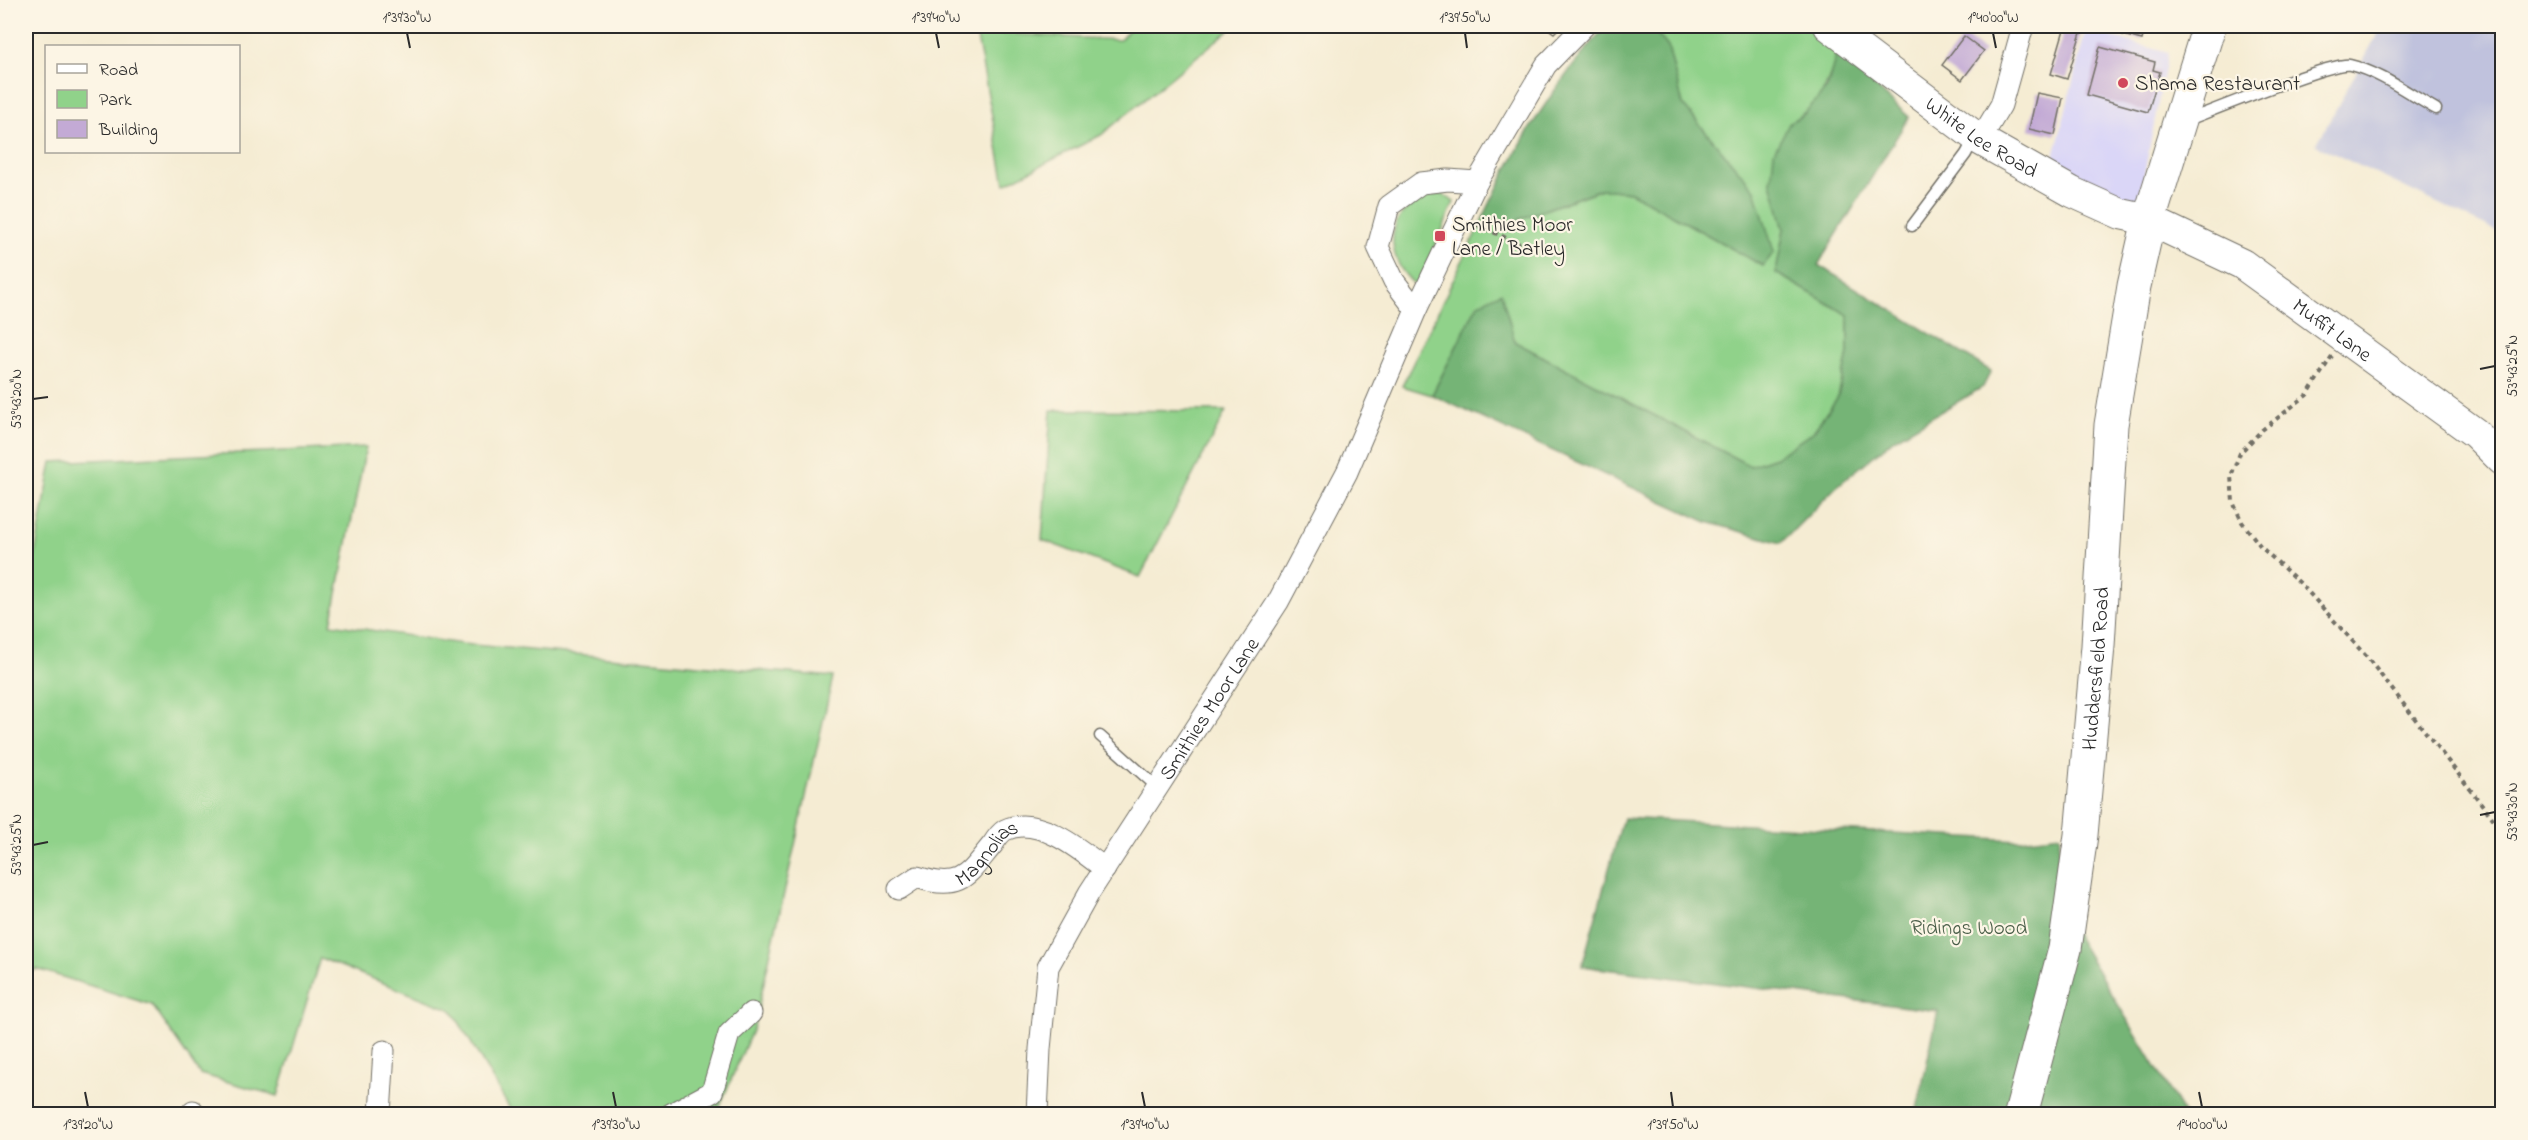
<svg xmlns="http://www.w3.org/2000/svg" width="2528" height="1140" font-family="'Indie Flower',sans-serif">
<rect width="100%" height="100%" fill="#fcf5e5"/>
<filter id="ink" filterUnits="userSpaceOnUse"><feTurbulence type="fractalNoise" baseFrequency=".0167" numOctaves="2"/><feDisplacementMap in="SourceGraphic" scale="12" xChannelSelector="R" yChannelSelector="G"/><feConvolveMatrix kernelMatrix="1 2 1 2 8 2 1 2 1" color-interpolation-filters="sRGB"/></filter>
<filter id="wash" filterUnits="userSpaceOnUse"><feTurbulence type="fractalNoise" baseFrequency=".008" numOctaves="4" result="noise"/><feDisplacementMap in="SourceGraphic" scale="24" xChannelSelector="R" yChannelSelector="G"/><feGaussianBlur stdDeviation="1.35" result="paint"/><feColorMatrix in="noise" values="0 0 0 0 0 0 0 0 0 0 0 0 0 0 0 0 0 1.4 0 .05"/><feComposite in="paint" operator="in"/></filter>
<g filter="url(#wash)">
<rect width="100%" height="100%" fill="#f5ecd3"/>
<path fill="#dad6f7" d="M2086 29 2168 53 2139 200 2087 188 2053 161Z"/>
<path fill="#c0c2dd" d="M2382 26H2502V234L2316 145Z"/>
<path fill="#90d28a" stroke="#5e7e5a" stroke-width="1.5" d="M1132 26H1234L1101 135 1005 184 976 32 1120 40Z
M1651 26H1805L1837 52C1828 86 1822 104 1790 122L1771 181 1784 229 1776 273 1848 314V354L1838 397 1813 432 1776 457 1750 466 1515 342 1478 304 1432 395 1402 386 1483 218 1507 228 1520 219 1602 189 1631 192 1763 266 1773 252 1755 190 1683 105 1668 47Z
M1443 194 1454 202 1418 287C1392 268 1382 230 1409 207 1414 203 1419 197 1425 196 1430 194 1438 195 1443 194Z
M1051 410 1226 411 1140 577 1042 540Z
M366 447 331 624 462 644 833 677 754 1026 718 1110 709 1114H513L452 1010 320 958 278 1096 200 1074 152 1005 37 969 26 974V570L34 559 52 462Z"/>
<path fill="#74b476" stroke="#507050" stroke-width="1.5" d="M1607 26H1651L1668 47 1683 105 1755 190 1774 252 1763 266 1631 192 1601 189 1520 219 1507 228 1483 218C1517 145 1552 85 1607 26Z
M1837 52 1909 117 1818 265 1991 371 1983 387 1894 439 1835 488 1781 543 1707 522 1432 395 1478 304 1501 292 1515 342 1750 466 1776 457 1813 432 1838 397 1848 354V315L1776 273 1784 229 1771 182 1774 152 1790 122 1803 115 1827 88Z
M1623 818 2019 840 2060 835 2055 900 2184 1114H1916L1938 1011 1582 966Z"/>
<g id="blocks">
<path fill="#c3aad5" d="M1544 26H1561L1554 33Z
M2065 26H2083L2067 79 2051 74Z
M2126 26H2146L2142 40 2123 35Z
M1964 36 1984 51 1962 80 1942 65Z
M2100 47 2155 62 2153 70 2160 72 2148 112 2087 95Z
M2037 93 2063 98 2055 135 2029 129Z"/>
</g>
</g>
<g filter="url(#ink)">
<use href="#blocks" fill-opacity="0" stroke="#726f66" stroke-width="1.5"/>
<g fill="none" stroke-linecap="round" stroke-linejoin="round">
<g stroke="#726f66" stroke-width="13">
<path id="service" d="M2185 121C2209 112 2333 61 2350 65 2380 72 2409 94 2436 109
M1912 226 1966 154 1974 139
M1100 736 1157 787"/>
</g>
<g stroke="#726f66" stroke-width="23">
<g id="minor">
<path d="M1980 140 2001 105 2023 26"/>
<path d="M1416 310 1394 281 1378 247 1389 206 1421 183 1448 180 1477 182"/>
<path id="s1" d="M899 889 917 877C961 892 967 875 993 844 996 839 1000 833 1005 830 1037 814 1081 850 1105 869"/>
<path d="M192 1114 193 1111"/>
<path d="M380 1114 384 1051"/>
<path d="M671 1114 712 1092 729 1034 751 1013"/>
<path id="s2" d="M1037 1114 1040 1049 1048 967 1089 893 1278 602 1347 472 1416 310 1477 182 1546 65 1584 26"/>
</g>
</g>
<g stroke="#726f66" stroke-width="32">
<g id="secondary">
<path id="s3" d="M1829 26 1980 140 2072 192 2121 214 2149 220 2242 264 2475 433 2502 460"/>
</g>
</g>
<g stroke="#726f66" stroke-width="35">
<g id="primary">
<path id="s4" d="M2021 1114 2065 949 2081 835 2098 646 2111 425 2134 286 2149 220 2209 26"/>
</g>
</g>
<path stroke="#726f66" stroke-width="4" stroke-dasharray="4.5 4.5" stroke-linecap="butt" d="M1477 225 1520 244
M2332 356 2307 395 2262 430 2240 453 2231 476 2233 502 2242 522 2262 548 2301 584 2366 656 2502 830"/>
<use href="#service" stroke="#fff" stroke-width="10"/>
<use href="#minor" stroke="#fff" stroke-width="21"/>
<use href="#secondary" stroke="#fff" stroke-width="30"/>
<use href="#primary" stroke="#fff" stroke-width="33"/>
</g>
</g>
<path fill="none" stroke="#2b2b2b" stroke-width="2" d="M407 33 410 48M936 33 939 48M1465 33 1467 48M1993 33 1996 48M2480 369 2495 366M33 399 48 397M2480 815 2495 812M33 845 48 842M85 1092 88 1107M613 1092 616 1107M1142 1092 1145 1107M1671 1092 1673 1107M2199 1092 2202 1107"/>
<g fill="#d1495b" stroke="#fcf5e5" stroke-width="2">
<circle cx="2123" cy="83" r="6"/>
<rect x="1434" y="230" width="12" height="12" rx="3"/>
</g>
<g text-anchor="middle" stroke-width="4.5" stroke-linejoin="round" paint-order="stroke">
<g font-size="21" fill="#2b2b2b" stroke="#fcf5e5" text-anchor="start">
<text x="2135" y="90">Shama Restaurant</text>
<text x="1452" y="231">Smithies Moor<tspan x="1452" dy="24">Lane / Batley</tspan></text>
</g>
<g font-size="21" fill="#2b2b2b" stroke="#fcf5e5">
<text dy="7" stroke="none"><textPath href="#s3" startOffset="189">White Lee Road</textPath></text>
<text dy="7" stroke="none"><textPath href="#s3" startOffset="592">Muffit Lane</textPath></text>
<text dy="7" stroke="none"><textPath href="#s4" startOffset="453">Huddersfield Road</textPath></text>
<text dy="7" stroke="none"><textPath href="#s2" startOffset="452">Smithies Moor Lane</textPath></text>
<text dy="7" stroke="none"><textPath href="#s1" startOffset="104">Magnolias</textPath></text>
</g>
<g font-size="21" fill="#495d48" stroke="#fcf5e5">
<text x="1969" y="934">Ridings Wood</text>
</g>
</g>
<rect width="2528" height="1140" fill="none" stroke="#fcf5e5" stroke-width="66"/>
<rect x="45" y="45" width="195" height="108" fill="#fcf5e5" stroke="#a8a49b" stroke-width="1.5"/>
<rect x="57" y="64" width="30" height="9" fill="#ffffff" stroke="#a8a49b" stroke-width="1.5"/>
<text x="99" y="75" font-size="18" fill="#2b2b2b">Road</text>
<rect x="57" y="90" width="30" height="18" fill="#90d28a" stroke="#a8a49b" stroke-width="1.5"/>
<text x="99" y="105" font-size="18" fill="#2b2b2b">Park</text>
<rect x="57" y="120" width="30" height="18" fill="#c3aad5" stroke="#a8a49b" stroke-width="1.5"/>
<text x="99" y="135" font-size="18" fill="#2b2b2b">Building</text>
<rect x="33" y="33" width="2462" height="1074" fill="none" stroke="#2b2b2b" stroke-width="2"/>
<g font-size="15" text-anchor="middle" fill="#2b2b2b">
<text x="407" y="22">1°39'30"W</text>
<text x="936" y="22">1°39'40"W</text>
<text x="1465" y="22">1°39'50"W</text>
<text x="1993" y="22">1°40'00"W</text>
<text transform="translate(2512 366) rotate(-90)" y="5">53°43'25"N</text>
<text transform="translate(16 399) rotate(-90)" y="5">53°43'20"N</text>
<text transform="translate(2512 812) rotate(-90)" y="5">53°43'30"N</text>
<text transform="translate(16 845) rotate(-90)" y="5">53°43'25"N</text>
<text x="88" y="1129">1°39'20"W</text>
<text x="616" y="1129">1°39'30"W</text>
<text x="1145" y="1129">1°39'40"W</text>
<text x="1673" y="1129">1°39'50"W</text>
<text x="2202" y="1129">1°40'00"W</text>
</g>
</svg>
